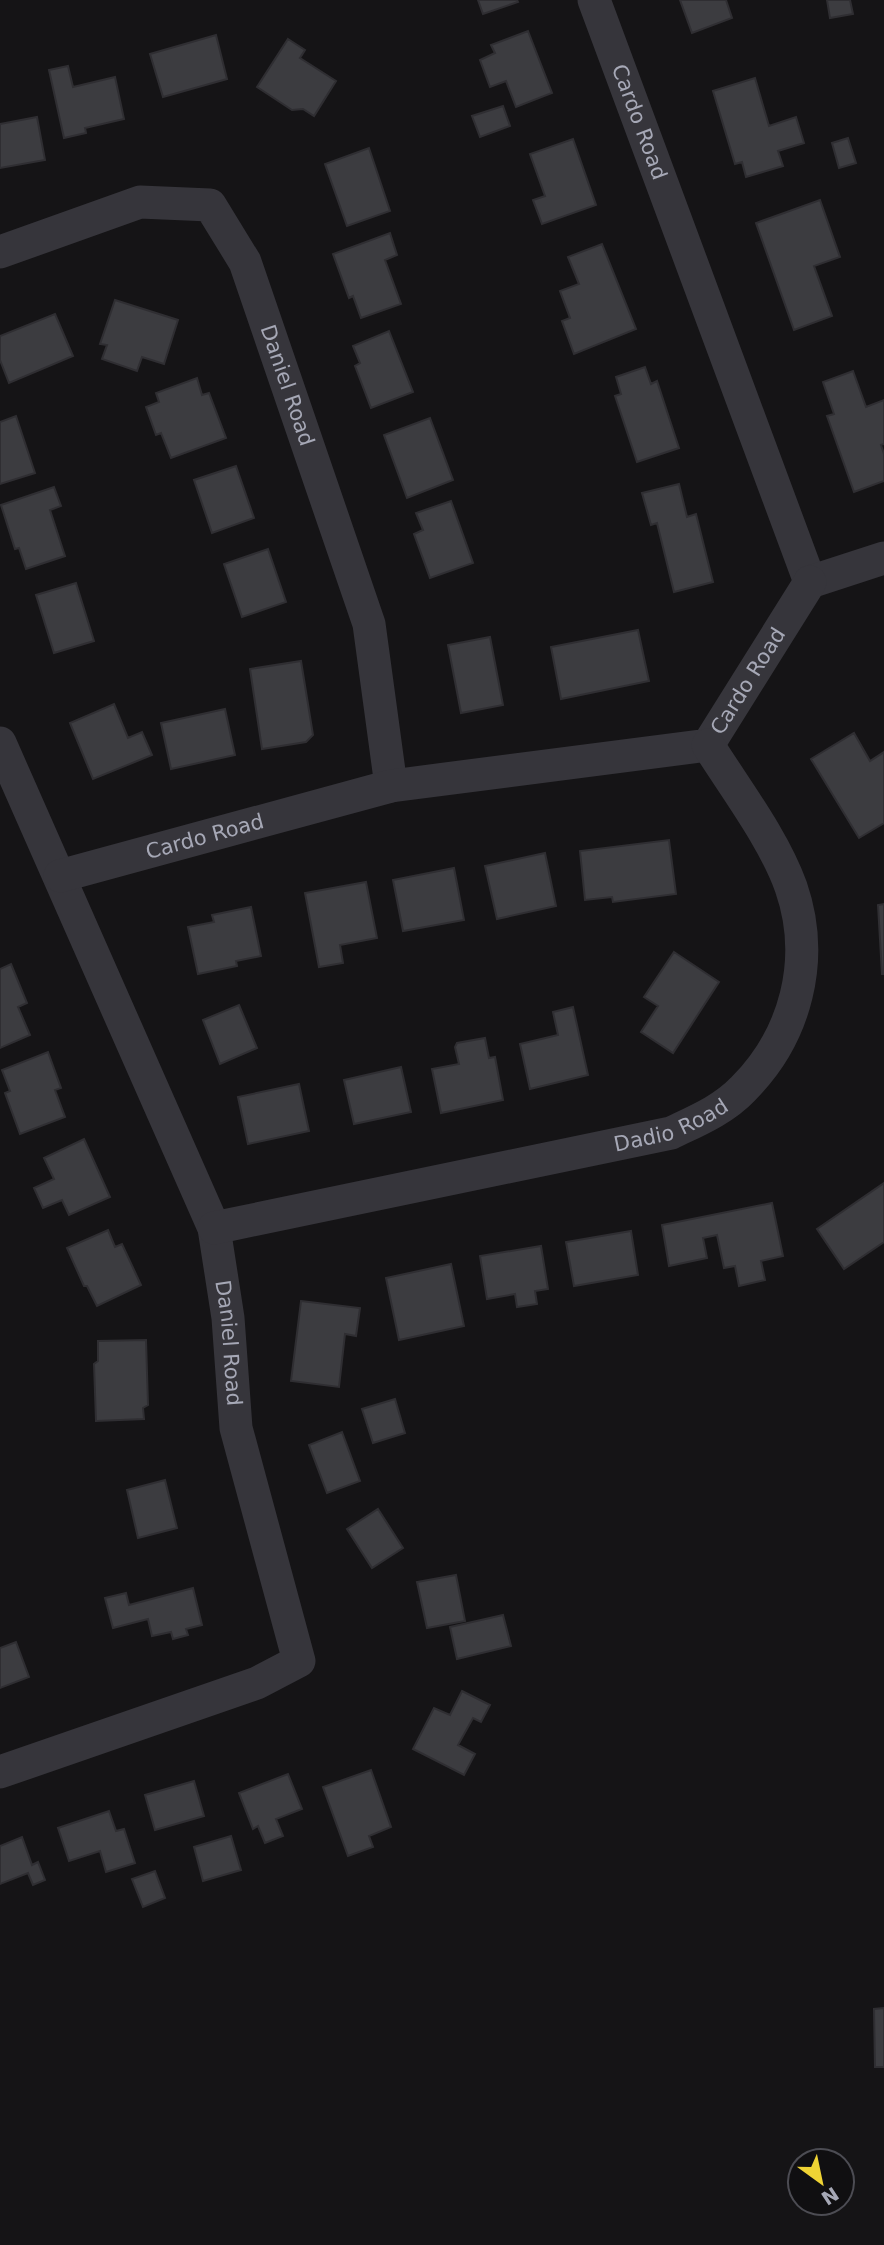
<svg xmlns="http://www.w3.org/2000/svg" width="884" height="2245" font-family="'DejaVu Sans',sans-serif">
<rect width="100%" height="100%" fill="#151416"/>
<path fill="#3c3c40" stroke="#2f2e32" stroke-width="2" d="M478 0H517L518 2 483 14Z
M680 0H726L732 18 692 33Z
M827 0H850L853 14 830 18Z
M528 31 552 93 516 107 506 81 490 87 480 60 495 53 491 45Z
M216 35 227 79 163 97 150 54Z
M288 39 305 50 300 58 336 81 314 116 303 109 292 110 257 87Z
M68 66 73 87 115 77 124 119 85 128 86 133 64 138 49 70Z
M755 78 769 126 796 117 804 143 778 151 783 166 746 177 742 162 735 164 713 91Z
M503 106 510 126 480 137 472 116Z
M37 117 45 160 0 168V124Z
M848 138 856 163 839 168 832 143Z
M573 139 596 205 542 224 533 200 545 196 530 154Z
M369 148 390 211 347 226 325 164Z
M820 200 840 257 814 266 832 316 794 330 756 223Z
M390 233 397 255 385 260 401 304 361 318 353 296 349 298 333 254Z
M602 244 636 329 574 354 562 321 570 318 560 291 579 284 568 257Z
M115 300 178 320 164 364 142 357 137 371 102 359 107 345 100 344Z
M55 314 73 356 9 383 0 360V336Z
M389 331 413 392 371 408 355 366 360 363 353 346Z
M645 367 651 384 657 381 679 448 637 462 615 396 621 394 616 377Z
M853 371 866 407 884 400V444L881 445 884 454V481L854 492 827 416 834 414 823 382Z
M197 378 202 395 209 393 226 438 171 458 161 433 156 435 146 407 159 402 156 393Z
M16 416 35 473 0 484V422Z
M430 418 453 480 407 498 384 435Z
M236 466 254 518 212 533 194 480Z
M679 484 687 517 696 514 713 582 674 592 657 523 651 525 642 493Z
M54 487 61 506 50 510 65 556 26 569 19 548 15 549 1 505Z
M451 501 473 563 430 578 414 534 423 530 416 513Z
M268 549 286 602 242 617 224 564Z
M76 583 94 641 54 653 36 595Z
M638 630 649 681 561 699 551 647Z
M490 637 503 705 461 713 448 645Z
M301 661 313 735 306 742 262 749 250 669Z
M114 704 128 738 142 732 152 755 93 779 70 723Z
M225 709 235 755 171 769 161 723Z
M854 733 870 761 884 752V823L859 838 811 759Z
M669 840 676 894 613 902 612 897 585 900 580 851Z
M545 853 556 906 497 919 485 866Z
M454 868 464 920 403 931 393 880Z
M366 882 377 938 340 945 343 963 319 967 305 893Z
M884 904V974H882L878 905Z
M251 907 261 956 236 961 237 966 198 974 188 927 214 922 212 915Z
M674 952 719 982 673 1053 641 1032 658 1006 644 997Z
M11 964 27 1003 18 1007 30 1035 0 1048V969Z
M239 1005 257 1048 220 1064 203 1020Z
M573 1007 588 1075 530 1089 520 1044 558 1035 553 1012Z
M485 1038 489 1058 495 1057 503 1100 441 1113 432 1069 459 1064 455 1047 457 1043Z
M48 1052 61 1088 55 1090 65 1117 20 1134 5 1093 10 1091 2 1070Z
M401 1067 411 1112 354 1124 344 1080Z
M299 1084 309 1131 248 1144 238 1097Z
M84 1139 110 1197 69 1215 62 1200 43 1208 34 1188 54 1179 44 1158Z
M884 1183V1242L844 1269 817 1229Z
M772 1203 783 1256 761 1261 765 1280 739 1286 735 1266 724 1268 717 1235 703 1238 707 1258 669 1266 662 1225Z
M108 1230 115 1247 122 1244 141 1285 97 1306 87 1286H84L67 1248Z
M631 1231 638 1275 574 1286 566 1242Z
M541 1246 548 1289 535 1291 537 1304 517 1307 515 1294 487 1299 480 1256Z
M451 1264 464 1326 399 1340 386 1278Z
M301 1301 360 1308 356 1336 345 1334 339 1387 291 1381Z
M146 1340 148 1405 143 1408 144 1419 96 1421 94 1364 98 1361V1341Z
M395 1399 405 1433 373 1443 362 1409Z
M342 1432 360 1481 327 1493 309 1445Z
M165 1480 177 1528 138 1538 127 1490Z
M378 1509 403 1548 372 1568 347 1529Z
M456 1575 465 1621 427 1628 417 1582Z
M193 1588 202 1625 186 1629 188 1635 173 1639 171 1632 152 1636 148 1619 113 1628 105 1598 126 1593 129 1605Z
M503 1615 511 1646 457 1659 450 1627Z
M16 1642 29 1677 0 1688V1648Z
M462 1691 490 1705 481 1722 473 1718 458 1745 475 1754 464 1775 413 1749 434 1708 450 1715Z
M371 1770 391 1827 369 1836 373 1847 348 1856 323 1787Z
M288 1774 302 1809 276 1819 283 1836 265 1843 258 1826 253 1829 239 1793Z
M194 1781 204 1816 155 1830 145 1795Z
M109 1811 116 1831 124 1829 135 1863 106 1872 100 1851 69 1861 58 1828Z
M231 1836 241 1870 203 1881 194 1847Z
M22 1837 32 1865 38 1862 45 1880 33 1885 28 1873 0 1884V1846Z
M155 1871 165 1898 143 1907 132 1879Z
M884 2008V2067H875L874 2009Z"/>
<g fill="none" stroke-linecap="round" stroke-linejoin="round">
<g stroke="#36353b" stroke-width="33">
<path id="s1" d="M594 0 810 582"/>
<path id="s2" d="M0 252 140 202 210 205 245 262 369 624 391 786"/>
<path d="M810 582 884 558"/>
<path id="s3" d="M0 743 214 1228 228 1318 236 1428 299 1661 257 1683 0 1772"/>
<path id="s4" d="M60 876 391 786 708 745 810 582"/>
<path id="s5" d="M214 1228 671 1133C696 1121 723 1110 743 1089 796 1036 816 959 791 887 774 839 735 788 708 745"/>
</g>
</g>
<g text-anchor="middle" stroke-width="6" stroke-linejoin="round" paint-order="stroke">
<g font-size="21" fill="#a6a8b6" stroke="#100f11">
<text dy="7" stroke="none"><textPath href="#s1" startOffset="130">Cardo Road</textPath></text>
<text dy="7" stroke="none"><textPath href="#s2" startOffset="416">Daniel Road</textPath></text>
<text dy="7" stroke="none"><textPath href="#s4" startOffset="738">Cardo Road</textPath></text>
<text dy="7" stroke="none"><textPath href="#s4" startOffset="150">Cardo Road</textPath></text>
<text dy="7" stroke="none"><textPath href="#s5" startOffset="469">Dadio Road</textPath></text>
<text dy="7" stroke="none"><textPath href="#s3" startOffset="646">Daniel Road</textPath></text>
</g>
</g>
<g transform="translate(821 2182) rotate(147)"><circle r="33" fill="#100f11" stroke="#4c4c53" stroke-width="2"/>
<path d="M0-5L12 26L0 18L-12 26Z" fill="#efd334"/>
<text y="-10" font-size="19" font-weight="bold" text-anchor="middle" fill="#a6a8b6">N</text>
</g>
</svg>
